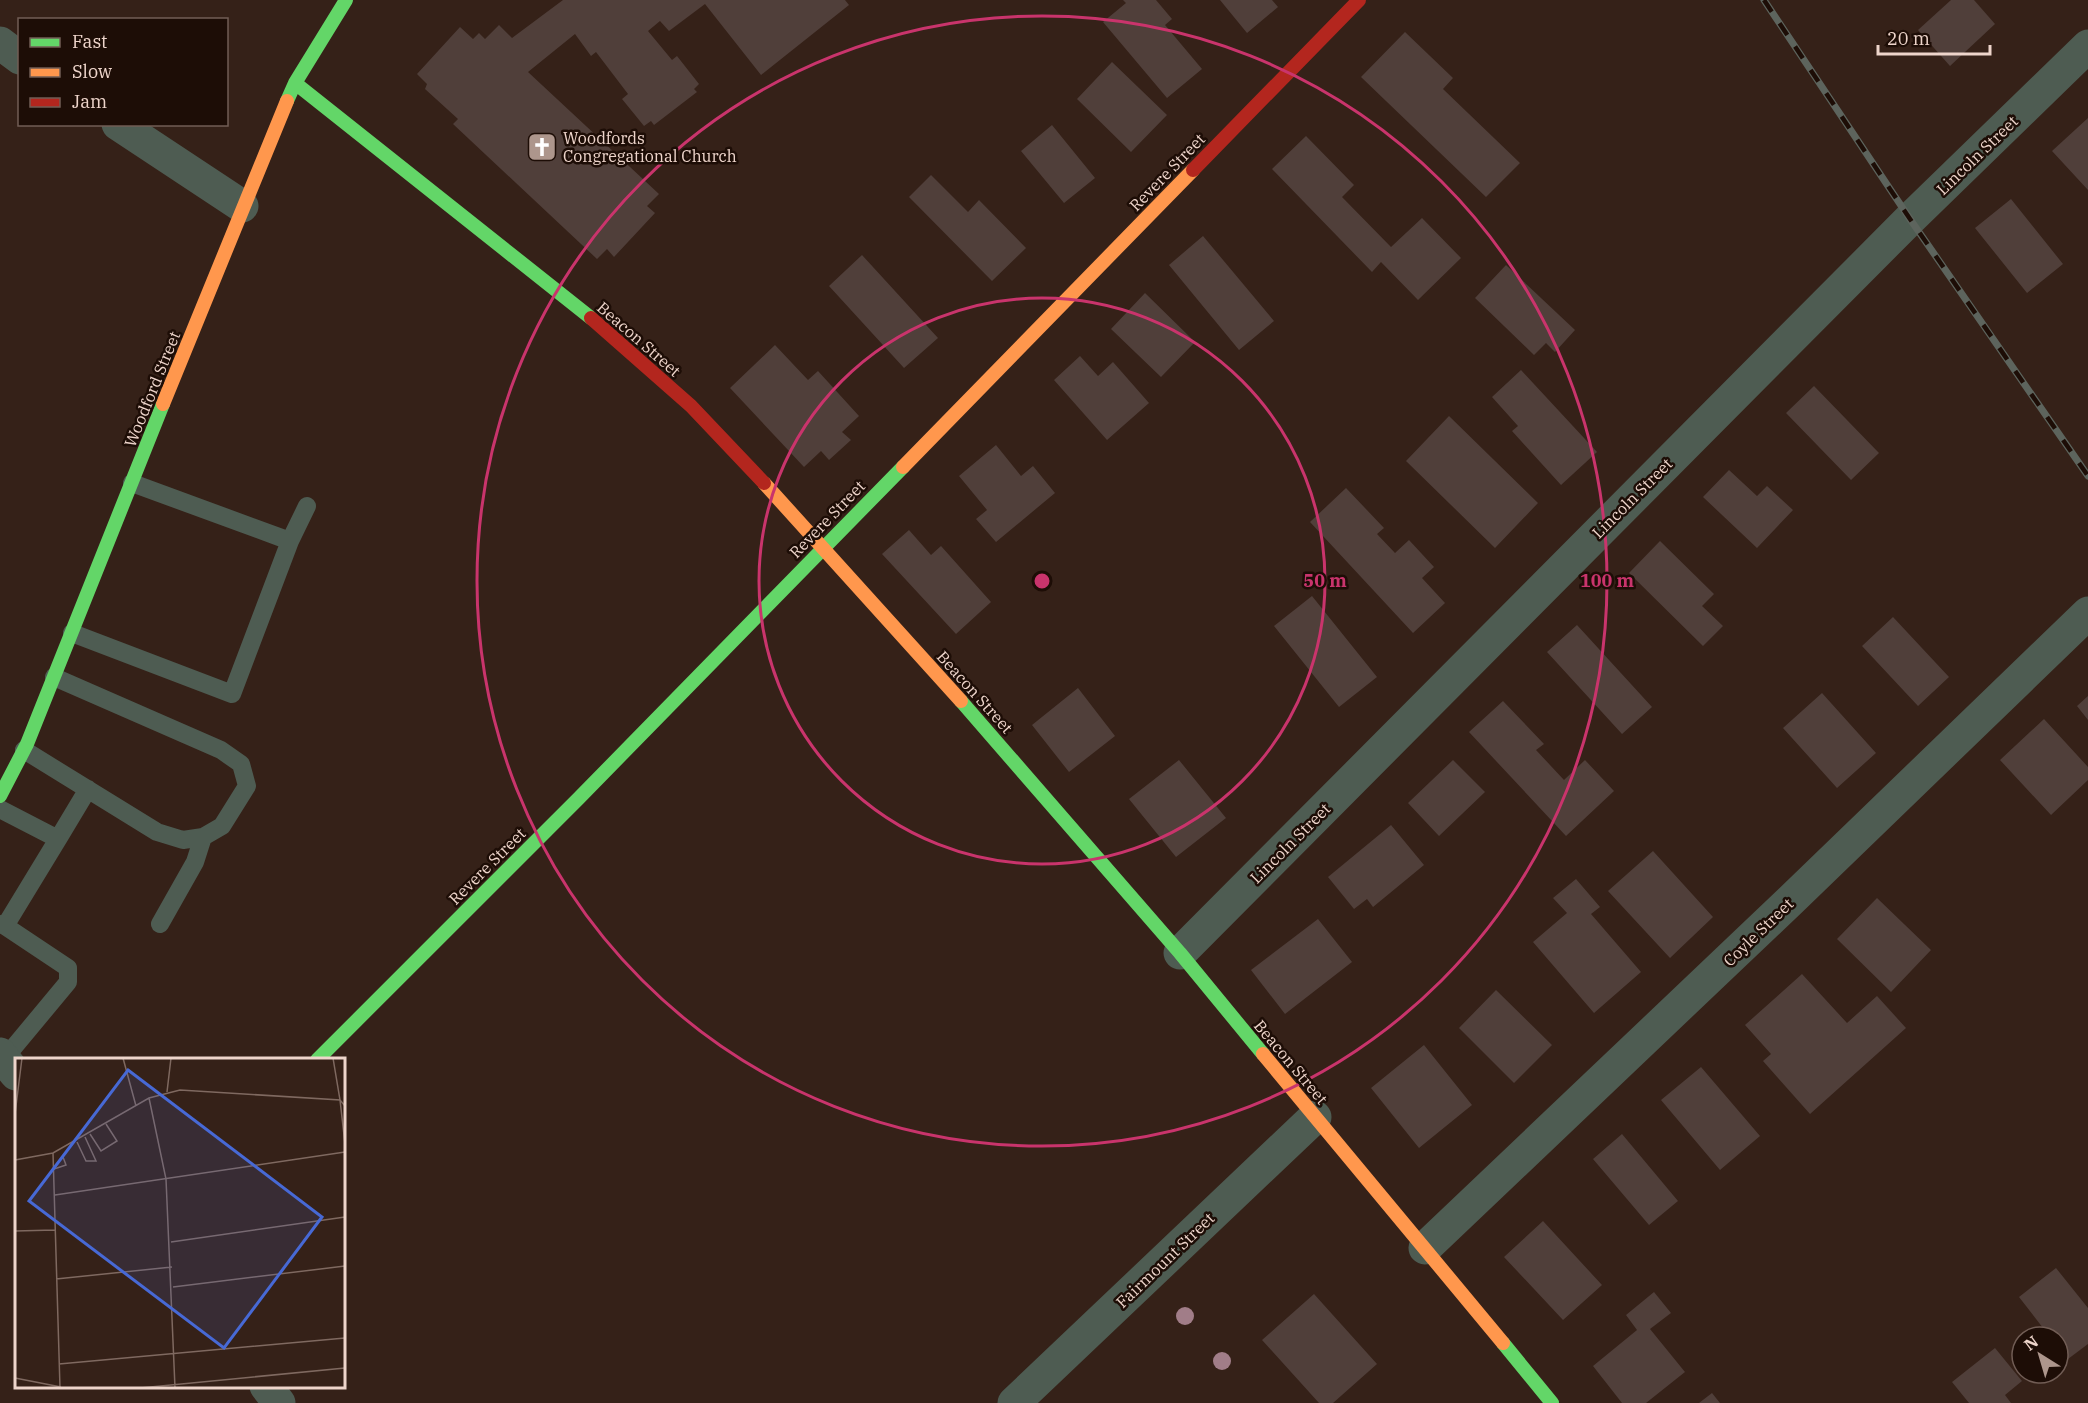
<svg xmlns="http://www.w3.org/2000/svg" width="2088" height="1403" font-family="'IBM Plex Serif',serif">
<rect width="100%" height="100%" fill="#352118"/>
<path fill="#503f3a" d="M563 0H845L849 5 761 75 705 4 669 31 660 21 648 31 672 60 677 56 699 84 694 89 697 92 654 125 651 121 644 126 622 99 628 94 596 52 591 56 575 34 528 72 659 194 647 206 655 213 614 257 607 249 597 259 453 124 458 119 425 89 427 84 417 74 460 27 473 39 479 33 485 39 499 25 512 38Z
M1123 0H1156L1172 19 1165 25 1202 69 1167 98 1103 22 1126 3Z
M1220 0H1272L1278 7 1247 33Z
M1951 0H1974L1995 24 1950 66 1918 30Z
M1405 32 1453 78 1443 89 1520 163 1486 197 1361 77Z
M1112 62 1167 115 1131 152 1077 99Z
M2088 118V190L2052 151Z
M1052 125 1095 178 1064 203 1021 151Z
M1306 136 1354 185 1342 197 1391 247 1422 218 1461 258 1418 300 1381 262 1372 272 1272 169Z
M931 175 968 212 979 200 1026 248 992 281 909 197Z
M2011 199 2063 264 2027 293 1975 228Z
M1203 236 1274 321 1239 350 1169 265Z
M862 255 938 338 904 368 829 286Z
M1506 265 1575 330 1555 352 1546 343 1534 355 1475 298Z
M1145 293 1195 342 1161 377 1111 329Z
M775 345 808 380 818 371 859 416 842 432 851 440 829 460 821 451 804 467 730 388Z
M1080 356 1098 376 1113 362 1149 403 1107 440 1054 380Z
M1521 370 1597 452 1561 485 1512 431 1518 426 1492 397Z
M1814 386 1879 453 1851 480 1786 413Z
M1449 416 1538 503 1495 548 1406 461Z
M996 445 1021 476 1033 466 1055 493 996 542 976 519 987 510 959 476Z
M1729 470 1757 496 1767 486 1793 510 1757 548 1703 497Z
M1346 488 1384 528 1377 534 1395 553 1409 540 1434 567 1422 578 1445 603 1413 633 1310 522Z
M909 530 931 555 941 546 991 602 956 634 882 554Z
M1660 541 1714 594 1702 606 1723 626 1703 646 1629 573Z
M1312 596 1377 677 1339 707 1274 626Z
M1893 617 1949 677 1918 706 1862 646Z
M1577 625 1652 707 1622 734 1547 652Z
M1078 688 1115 736 1069 772 1032 725Z
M1822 693 1876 753 1837 788 1783 728Z
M2088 696V720L2077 706Z
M1503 701 1544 744 1536 750 1564 780 1585 760 1614 791 1566 836 1469 732Z
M2044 719 2088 767V780L2051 815 2000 760Z
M1179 760 1226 818 1176 857 1129 799Z
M1453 760 1485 792 1439 836 1408 803Z
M1391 825 1424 865 1373 907 1367 899 1354 909 1328 877Z
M1653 851 1713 917 1670 958 1608 891Z
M1576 879 1600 907 1591 914 1641 972 1594 1013 1533 942 1567 913 1553 898Z
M1877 898 1931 950 1891 992 1837 939Z
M1318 919 1352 962 1285 1014 1251 970Z
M1802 974 1847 1023 1877 996 1906 1028 1810 1114 1763 1061 1771 1054 1745 1025Z
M1496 990 1552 1045 1514 1083 1459 1028Z
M1424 1045 1472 1105 1419 1148 1371 1088Z
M1701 1067 1760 1136 1720 1170 1661 1100Z
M1622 1134 1678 1201 1649 1225 1593 1159Z
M1543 1221 1602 1285 1563 1320 1504 1257Z
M2056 1268 2088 1308V1344L2068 1359 2058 1346V1337H2050L2019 1297Z
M1654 1292 1671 1313 1650 1329 1685 1372 1646 1403H1622L1593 1366 1637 1330 1626 1315Z
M1314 1294 1377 1364 1333 1403H1319L1262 1340Z
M1995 1348 2022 1381 2005 1395 2011 1403H1969L1952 1382Z
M1712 1393 1720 1403H1699Z"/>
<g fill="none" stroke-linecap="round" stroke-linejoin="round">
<path stroke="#4e5c52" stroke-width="18" d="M290 541 307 506
M72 633 232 694 290 541 132 483
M24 750 157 832 183 840 203 837 222 826 247 786 241 764 221 750 54 677
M0 809 58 839 88 789
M0 924 5 926 58 839
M160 924 195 862 203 837
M4 1059 68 982V968L5 926"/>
<path stroke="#4e5c52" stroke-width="33" d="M0 43 20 58
M118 124 242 206
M1180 953 1910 219 2088 46
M0 1054 16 1074
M1425 1248 1791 900 2088 613
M266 1386 279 1403
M1014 1403 1315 1117"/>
<path stroke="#63d668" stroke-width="14" d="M295 83 591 318
M287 101 295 83 346 0
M961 701 1180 953 1263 1054
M0 796 27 744 163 404
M317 1060 579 798 903 467
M1503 1343 1552 1403"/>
<path stroke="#ff974d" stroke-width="14" d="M163 404 287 101
M903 467 1193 170
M764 483 961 701
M1263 1054 1503 1343"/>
<path stroke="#b3261e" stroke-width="14" d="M1193 170 1359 0
M591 318 691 406 764 483"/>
<g stroke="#5d645d" stroke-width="7">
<path id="rail" d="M1764 0 1910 219 2088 476"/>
</g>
<use href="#rail" stroke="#1d0d06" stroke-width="4.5" stroke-dasharray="14" stroke-linecap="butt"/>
</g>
<g fill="#a17d88">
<circle cx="1185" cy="1316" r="9"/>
<circle cx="1222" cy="1361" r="9"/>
</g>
<g fill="none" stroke="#c9346c" stroke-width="3">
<circle cx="1042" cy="581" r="283"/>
<circle cx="1042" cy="581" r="565"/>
</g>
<defs>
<g id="church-square" transform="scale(1.5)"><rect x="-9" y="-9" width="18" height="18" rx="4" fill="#ad968c" stroke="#1d0d06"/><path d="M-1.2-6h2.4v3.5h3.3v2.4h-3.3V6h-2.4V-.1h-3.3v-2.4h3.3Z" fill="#fff"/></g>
</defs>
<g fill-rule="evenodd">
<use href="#church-square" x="542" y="147"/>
</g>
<g text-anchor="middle" stroke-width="5" stroke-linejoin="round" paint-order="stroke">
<g font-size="16" fill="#eed5cb" stroke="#1d0d06" text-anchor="start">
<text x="563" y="144">Woodfords<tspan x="563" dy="18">Congregational Church</tspan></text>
</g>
<g font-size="16" fill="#eed5cb" stroke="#1d0d06">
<text transform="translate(1977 155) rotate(-44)" y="6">Lincoln Street</text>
<text transform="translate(1167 172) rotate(-46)" y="6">Revere Street</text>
<text transform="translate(639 339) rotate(41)" y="6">Beacon Street</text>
<text transform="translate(152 389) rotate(-68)" y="6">Woodford Street</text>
<text transform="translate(1632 498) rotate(-45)" y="6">Lincoln Street</text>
<text transform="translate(827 519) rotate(-46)" y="6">Revere Street</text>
<text transform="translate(975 692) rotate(48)" y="6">Beacon Street</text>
<text transform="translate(1290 843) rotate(-45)" y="6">Lincoln Street</text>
<text transform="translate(487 866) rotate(-45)" y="6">Revere Street</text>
<text transform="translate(1758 932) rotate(-44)" y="6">Coyle Street</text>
<text transform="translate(1291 1062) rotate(50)" y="6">Beacon Street</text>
<text transform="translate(1165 1260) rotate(-44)" y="6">Fairmount Street</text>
</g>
</g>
<g transform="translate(15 1058)">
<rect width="330" height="330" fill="#352118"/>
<path fill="none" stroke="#7f6960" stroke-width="1.5" d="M108 0 121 48M318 0 325 42 330 48M152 34 156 0M134 40 151 121 160 330M0 56 7 0M75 76 86 93 102 83 91 66M62 84 71 103H81L70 79M38 95 45 330M0 102 38 95 134 40 165 32 325 42 330 86M39 111 51 107 48 99M40 137 330 94M0 173 40 172M156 184 330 159M41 221 157 209M158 229 330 208M44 306 330 280M0 320 46 329M125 330 330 310"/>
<path fill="#4769d5" fill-opacity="0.15" stroke="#4769d5" stroke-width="3" d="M113 12 307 159 209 290 14 143Z"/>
<rect width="330" height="330" fill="none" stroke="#eed5cb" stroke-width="3"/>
</g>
<circle cx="1042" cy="581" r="9" fill="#c9346c" stroke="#1d0d06" stroke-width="3"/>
<g font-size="18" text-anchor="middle" font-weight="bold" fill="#c9346c" stroke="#1d0d06" stroke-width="5" stroke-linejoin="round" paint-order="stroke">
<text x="1325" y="587">50 m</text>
<text x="1607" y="587">100 m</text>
</g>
<rect x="18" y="18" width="210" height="108" fill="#1d0d06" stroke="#715d55" stroke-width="1.5"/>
<rect x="30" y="38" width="30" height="9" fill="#63d668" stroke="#715d55" stroke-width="1.5"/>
<text x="72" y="48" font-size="18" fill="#eed5cb">Fast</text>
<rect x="30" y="68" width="30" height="9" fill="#ff974d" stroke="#715d55" stroke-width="1.5"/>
<text x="72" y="78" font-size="18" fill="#eed5cb">Slow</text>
<rect x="30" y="98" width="30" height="9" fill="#b3261e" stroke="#715d55" stroke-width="1.5"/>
<text x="72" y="108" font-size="18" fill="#eed5cb">Jam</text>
<g transform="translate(2040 1355) rotate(323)"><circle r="28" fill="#1d0d06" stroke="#715d55" stroke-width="1.5"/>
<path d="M0-4.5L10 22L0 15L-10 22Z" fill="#ad968c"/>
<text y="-9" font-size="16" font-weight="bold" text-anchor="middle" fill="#eed5cb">N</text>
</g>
<path d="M1878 45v9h112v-9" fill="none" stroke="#eed5cb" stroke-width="3"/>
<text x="1887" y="45" font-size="18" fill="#eed5cb" stroke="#1d0d06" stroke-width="4.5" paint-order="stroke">20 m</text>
</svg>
